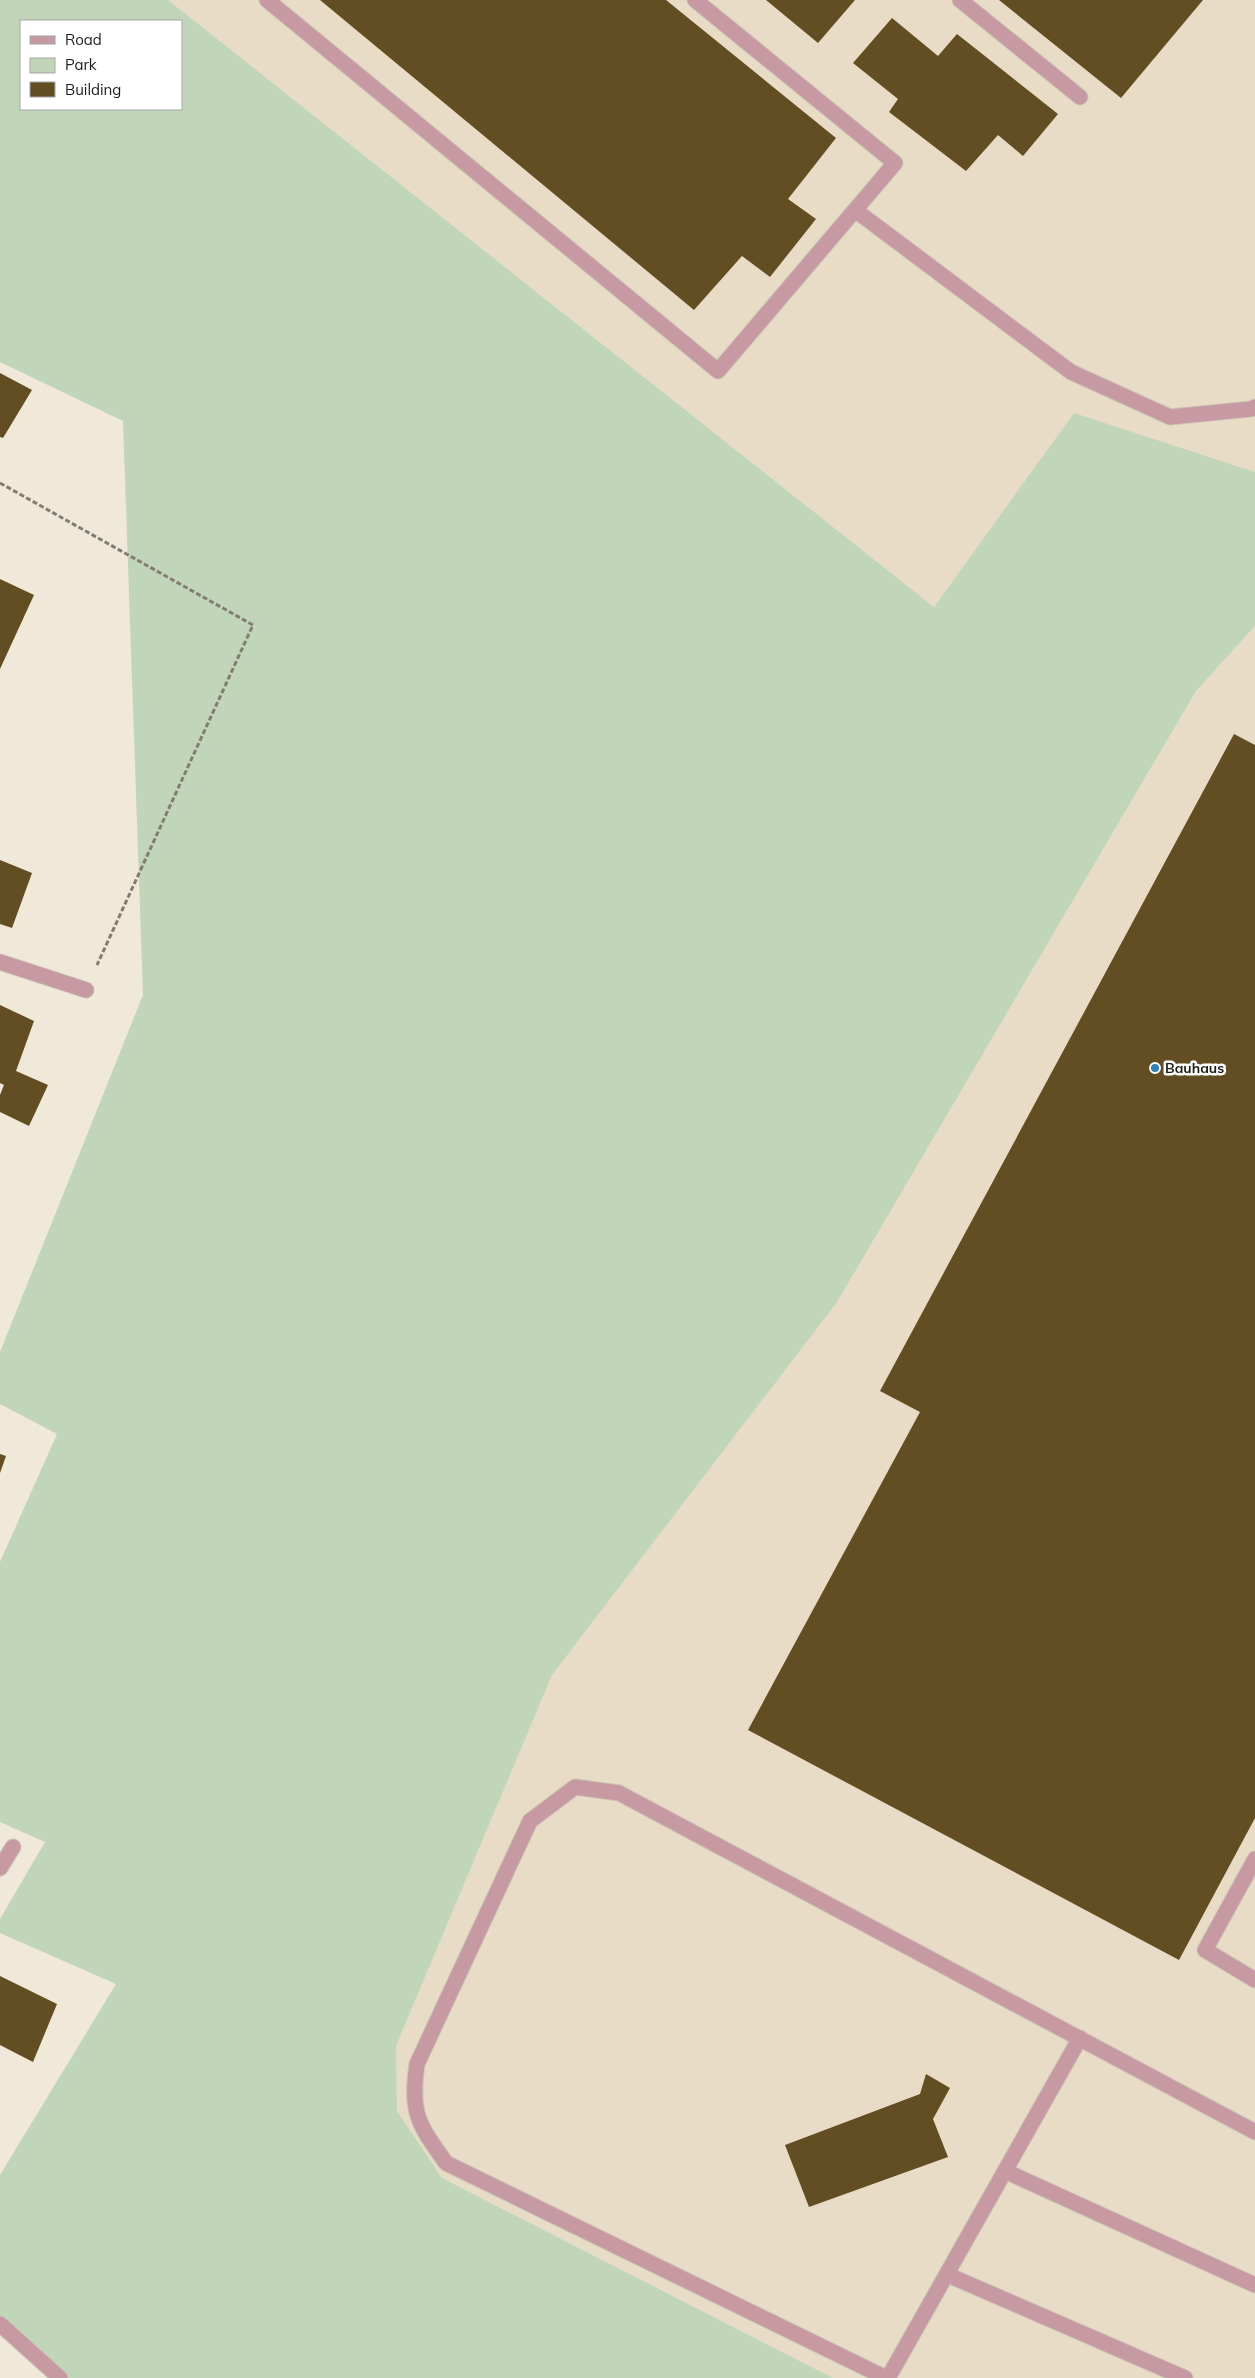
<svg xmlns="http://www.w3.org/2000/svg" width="1255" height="2378" font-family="Mulish,sans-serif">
<rect width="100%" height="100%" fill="#f0e8d8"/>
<path fill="#e9dcc6" d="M168 0H1255V472L1074 414 934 607Z
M1255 626V2378H833L442 2178 397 2111 396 2046 552 1675 837 1301 1196 691Z"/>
<path fill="#c1d5b9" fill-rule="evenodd" d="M0 0H168L934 607 1074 413 1255 472V626L1196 691 837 1302 552 1675 396 2046 397 2111 442 2178 833 2378H60L0 2324V2175L116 1984 0 1933V1919L45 1842 0 1822V1562L57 1434 0 1404V1352L143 995 123 421 0 362ZM21 21H181V109H21Z"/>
<path fill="#634d22" d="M320 0H666L836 138 788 199 816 219 770 277 742 256 694 310Z
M766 0H855L818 43Z
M999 0H1203L1121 98Z
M892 18 938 56 957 34 1058 114 1023 156 998 135 966 171 889 112 898 99 853 63Z
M0 373 32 390 3 438 0 437Z
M0 579 34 595 0 669Z
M1234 734 1255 745V1818L1179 1960 748 1730 920 1412 880 1391Z
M0 860 32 873 12 928 0 924Z
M0 1005 34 1021 16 1071 48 1085 29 1126 0 1112V1095L4 1085 0 1083Z
M0 1454 6 1456 0 1473Z
M0 1976 57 2004 33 2062 0 2045Z
M926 2074 950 2088 933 2119 948 2157 809 2207 785 2145 920 2094Z"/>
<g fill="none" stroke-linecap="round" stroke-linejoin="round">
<g stroke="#cbc3b5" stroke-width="17">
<path id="service" d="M267 0 718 371 895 163 695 0
M960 0 1080 97
M855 210 1071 372 1170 417 1251 409 1255 407
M1255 1859 1205 1950 1255 1980
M1007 2172 1255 2285
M948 2275 1185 2378
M886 2378 446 2163C418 2124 410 2113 417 2064L530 1821 575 1787 619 1793 1255 2132
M888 2378 1080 2038"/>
</g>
<g stroke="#cbc3b5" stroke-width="17">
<path id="minor" d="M0 962 86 990
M0 1868 13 1847
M0 2324 60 2378"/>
</g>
<path stroke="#827d72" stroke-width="3" stroke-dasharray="5 2.5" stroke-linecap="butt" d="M0 483 253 625 97 965"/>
<use href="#service" stroke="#c799a3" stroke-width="15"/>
<use href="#minor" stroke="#c799a3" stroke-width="15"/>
</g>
<circle fill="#3380b3" stroke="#fff" stroke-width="2" cx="1155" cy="1068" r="5"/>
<g text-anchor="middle" stroke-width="5" stroke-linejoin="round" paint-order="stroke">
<g font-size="14" font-weight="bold" fill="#201d18" stroke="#fff" text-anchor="start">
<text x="1165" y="1073">Bauhaus</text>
</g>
</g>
<rect x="20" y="20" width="162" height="90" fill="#ffffff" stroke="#a6a5a3"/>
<rect x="30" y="36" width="25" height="8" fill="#c799a3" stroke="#a6a5a3"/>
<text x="65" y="45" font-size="15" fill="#201d18">Road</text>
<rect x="30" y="58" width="25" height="15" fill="#c1d5b9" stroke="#a6a5a3"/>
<text x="65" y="70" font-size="15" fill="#201d18">Park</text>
<rect x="30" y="82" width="25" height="15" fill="#634d22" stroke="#a6a5a3"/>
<text x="65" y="95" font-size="15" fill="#201d18">Building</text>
</svg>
